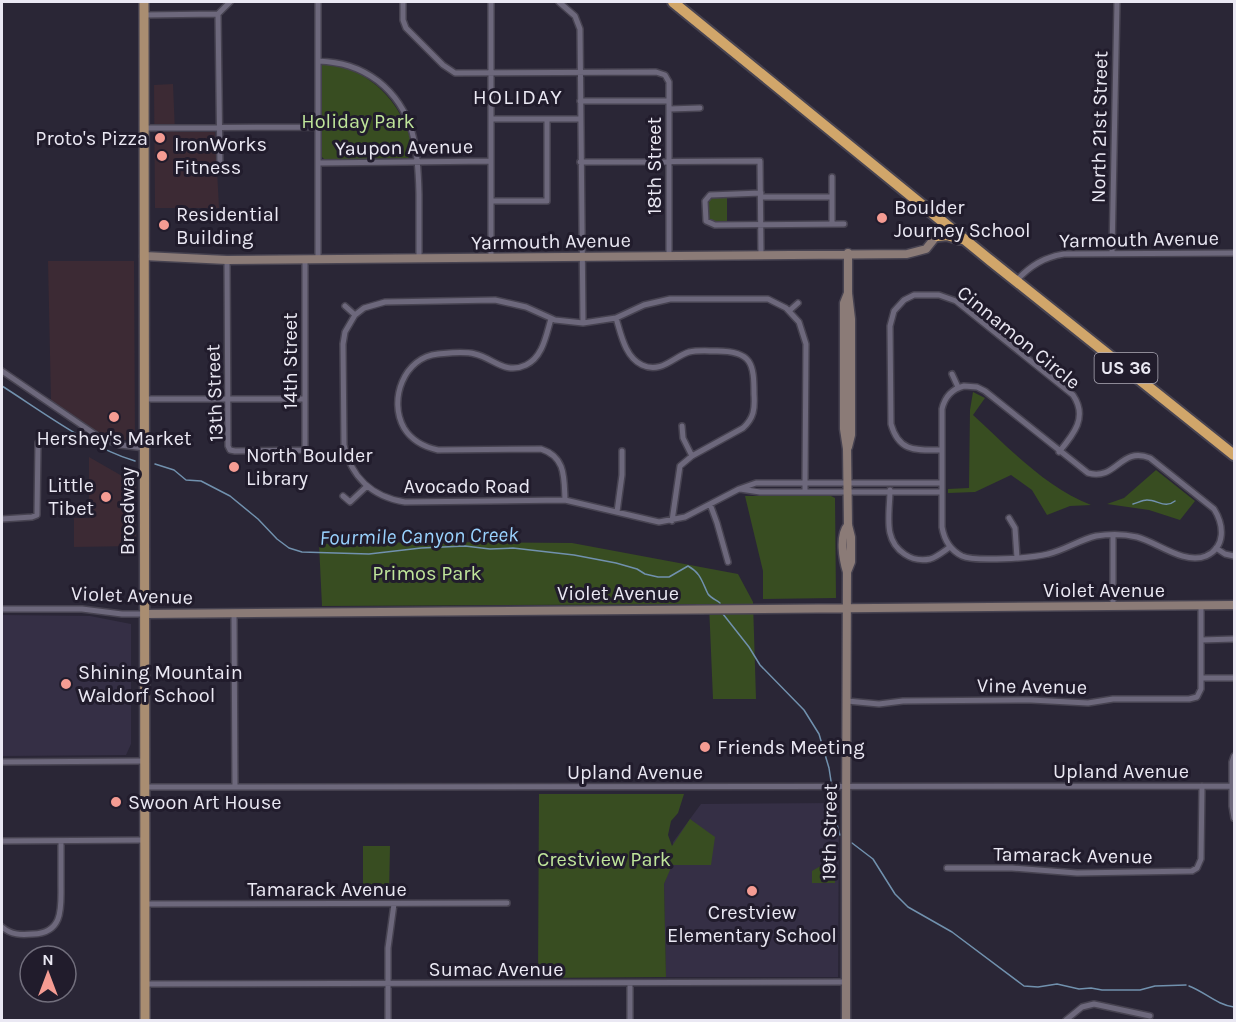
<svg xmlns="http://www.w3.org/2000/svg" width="1236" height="1022" font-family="Karla,sans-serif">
<rect width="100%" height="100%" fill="#2a2636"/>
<path fill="#3c2a34" d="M173 84 175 132H215L219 208H155L154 85Z
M48 261H134L135 443 90 429 51 401Z
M89 457 136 484V546L74 547V518H89Z"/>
<path fill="#352f45" d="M2 615 90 616 131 624V744L126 755 2 756Z
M839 803 838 977H666L664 884 671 865 673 842 701 804Z"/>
<path fill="#384d21" d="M321 64C369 65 407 106 413 152L408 158 325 160 321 156Z
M713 196H727V222L709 221 707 203Z
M973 392 985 398 973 415C1009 448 1045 487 1091 505L1070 506 1047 515 1032 490 1011 475 975 492 948 493V489L969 488 970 410Z
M1156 470 1195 501 1180 520 1149 510 1107 504 1124 498Z
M745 496H831L835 498 836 598 763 599V571Z
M426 542 572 543 738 574 753 602 756 699H713L709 604 322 606 319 544Z
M539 794H684L678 813 671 821 668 835 672 846 690 819 715 837 711 865H671V859L670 870 664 884 666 977 538 978Z
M363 846H390L389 895 363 896Z
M829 855 834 856 835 883H812V871L824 864Z"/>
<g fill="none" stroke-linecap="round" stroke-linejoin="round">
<path stroke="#7191ae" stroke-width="1.5" d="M2 386C43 412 89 447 135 461
M155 464 174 470 186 480 201 481 230 496 258 519 277 539 289 548 302 552 369 554 421 548 465 546 490 549 513 548 574 555 616 563 637 569 645 574 658 577H669L688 566C701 573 702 582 708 594 711 598 716 600 720 603
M1133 504C1137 503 1143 500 1147 500 1158 500 1165 509 1175 501
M723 614 749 647 760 665 804 710 819 734 829 768 831 781
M830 791 833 812 840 835
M852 843 873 859 895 894 908 907 952 932 1024 986 1038 987 1057 984 1079 989 1091 988 1102 990H1140L1155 986 1186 985
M1189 986C1205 992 1217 1005 1234 1007"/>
<g stroke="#474351" stroke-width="8">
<path id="street" d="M318 2V260
M403 2V20L406 28 443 65 455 73 656 72 665 75 669 82V256
M491 2V258
M559 2 575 16 580 29 583 323
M218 14 220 168
M144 15 218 14 230 2
M318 61C341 62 359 67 378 81 415 110 418 150 419 194 419 215 419 237 419 259
M580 101H669
M669 109 700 108
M491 119H580
M144 128 318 127
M580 162 760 161 761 255
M318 163 491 161
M832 177V224
M761 193 710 195 705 201 706 221 715 225 844 224
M761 197H832
M491 201H547V119
M1112 253 1117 2
M227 260 228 446 230 450 235 451 305 450
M305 260V461
M1016 281C1030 266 1044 257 1064 254L1234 253
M345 306 355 315
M789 311 798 303
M616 318C621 334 625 357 642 365 661 374 673 357 689 352 698 350 708 351 717 351 752 351 754 364 754 394 755 409 754 418 743 428L692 456 680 466 672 521
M551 319C546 335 543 357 526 365 505 375 493 358 475 354 463 351 450 353 438 354 404 357 388 400 404 428 412 441 424 447 438 450L541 449C566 457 564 478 565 500
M2 371 99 437 120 445 145 448
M952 374 958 387
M964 386 977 387 985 391 1088 473C1117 481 1120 446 1150 458L1214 509C1224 525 1226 547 1206 556 1184 565 1157 542 1137 537 1124 534 1109 534 1096 536 1079 540 1065 550 1048 554 1033 558 975 562 962 556 950 550 944 539 942 527V409C945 396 952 389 964 386Z
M145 399H305
M682 426 683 438 692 456
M942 450C917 450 899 453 891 424L890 326 894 311 904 300 914 295H939L956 301 1073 395C1088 417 1074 434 1059 452
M740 489 760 492H942
M890 490C890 504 887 520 890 533 894 551 912 563 930 559 937 557 944 551 950 547
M805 492V482L806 344 799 322 786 308 768 299H670L644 305 616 318 583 323 555 320 526 307 495 300 385 302 364 308 355 315 345 332 343 344 344 445C351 477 372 497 405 502L565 500 659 522 685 517 739 489 756 483H942
M343 496 350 502 366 487
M710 504 717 523 728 562
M617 512 622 475V451
M1009 518 1015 528 1017 558
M2 519 32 517 37 515 38 443
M1113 535V606
M1216 548 1225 554 1234 556
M2 609H82L122 614H146
M234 613 235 787
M1201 640 1234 639
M1201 678H1234
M847 701 879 704 903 701 1031 700 1088 703 1113 699H1189L1197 697 1201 689V605
M1234 756 1232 762V806L1234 818
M2 762 145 761
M145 787 1232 786
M2 841 146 840
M947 868H1012L1077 873 1192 871 1197 868 1201 859 1202 786
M147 904 507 903
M2 927C11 935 21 935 33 934 64 933 61 907 61 884 61 870 61 855 61 841
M630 983V1020
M146 984 845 982
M388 1020V948L394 904
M1066 1020 1082 1007 1094 1004 1150 1016"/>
</g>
<g stroke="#474351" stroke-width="11">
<path id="secondary" d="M848 253V293L851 319V435L848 447
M144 256 227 260 907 254 926 249 946 224
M847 572 851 562V537L848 525 847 449 844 429V303L848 293
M146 614 1234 605
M846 1020C845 871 847 721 847 572 843 559 839 536 848 525"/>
</g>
<g stroke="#474351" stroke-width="12">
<path id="primary" d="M144 2 145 1020"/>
</g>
<g stroke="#474351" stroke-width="14">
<path id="highway" d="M673 2 991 261 1234 455
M937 236 947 235 960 239"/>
</g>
<use href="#street" stroke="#6d687c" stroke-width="5"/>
<use href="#secondary" stroke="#8b7b77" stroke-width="8"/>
<use href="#primary" stroke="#a98d71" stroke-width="9"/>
<use href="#highway" stroke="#d1a66a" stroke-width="10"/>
</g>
<g fill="#f59c93" stroke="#211c2c" stroke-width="2">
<circle cx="160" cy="138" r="6"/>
<circle cx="162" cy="156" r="6"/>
<circle cx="882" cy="218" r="6"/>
<circle cx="164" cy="225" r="6"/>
<circle cx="114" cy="417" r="6"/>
<circle cx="234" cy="467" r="6"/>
<circle cx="106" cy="497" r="6"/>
<circle cx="66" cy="684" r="6"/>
<circle cx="705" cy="747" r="6"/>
<circle cx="116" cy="802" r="6"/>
<circle cx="752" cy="891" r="6"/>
</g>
<g text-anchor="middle" stroke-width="6" stroke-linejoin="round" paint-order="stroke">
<rect fill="#211c2c" stroke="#aeabb7" stroke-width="1.5" x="1094.5" y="353" width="63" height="30" rx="4.5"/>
<g font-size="18" font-weight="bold" fill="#eae8f3">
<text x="1126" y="374">US 36</text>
</g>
<g font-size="20" fill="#bfe59a" stroke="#211c2c">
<text x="358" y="128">Holiday Park</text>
<text x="427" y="580">Primos Park</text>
<text x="604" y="866">Crestview Park</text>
</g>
<g font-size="20" fill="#eae8f3" stroke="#211c2c">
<text transform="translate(1099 127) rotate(-89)" y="7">North 21st Street</text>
<text transform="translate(404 147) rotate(-1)" y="7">Yaupon Avenue</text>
<text transform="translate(654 166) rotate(-90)" y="7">18th Street</text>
<text transform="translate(1139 239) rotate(-1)" y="7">Yarmouth Avenue</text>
<text transform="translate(551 241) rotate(-1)" y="7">Yarmouth Avenue</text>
<text transform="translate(1019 337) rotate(39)" y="7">Cinnamon Circle</text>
<text transform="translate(290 361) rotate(-90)" y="7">14th Street</text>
<text transform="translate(214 393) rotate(-92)" y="7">13th Street</text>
<text x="467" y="493">Avocado Road</text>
<text transform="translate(127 511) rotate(-90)" y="7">Broadway</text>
<text x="1104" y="597">Violet Avenue</text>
<text x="618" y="600">Violet Avenue</text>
<text transform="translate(132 595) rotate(2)" y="7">Violet Avenue</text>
<text transform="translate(1032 686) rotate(1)" y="7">Vine Avenue</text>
<text x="1121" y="778">Upland Avenue</text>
<text x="635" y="779">Upland Avenue</text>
<text transform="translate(829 832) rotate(-89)" y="7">19th Street</text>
<text transform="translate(1073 855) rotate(1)" y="7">Tamarack Avenue</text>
<text x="327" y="896">Tamarack Avenue</text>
<text x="496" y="976">Sumac Avenue</text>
</g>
<g font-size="20" fill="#eae8f3" stroke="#211c2c" text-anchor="start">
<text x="148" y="145" text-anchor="end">Proto's Pizza</text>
<text x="174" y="151">IronWorks<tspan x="174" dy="23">Fitness</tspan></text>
<text x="894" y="214">Boulder<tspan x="894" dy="23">Journey School</tspan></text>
<text x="176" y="221">Residential<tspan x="176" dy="23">Building</tspan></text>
<text x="114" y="445" text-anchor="middle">Hershey's Market</text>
<text x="246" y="462">North Boulder<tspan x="246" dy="23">Library</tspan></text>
<text x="94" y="492" text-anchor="end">Little<tspan x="94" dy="23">Tibet</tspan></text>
<text x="78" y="679">Shining Mountain<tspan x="78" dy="23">Waldorf School</tspan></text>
<text x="717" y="754">Friends Meeting</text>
<text x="128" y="809">Swoon Art House</text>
<text x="752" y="919" text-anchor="middle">Crestview<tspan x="752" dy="23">Elementary School</tspan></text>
</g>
<g font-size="21" letter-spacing="1.5" fill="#eae8f3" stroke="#211c2c">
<text x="518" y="104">HOLIDAY</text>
</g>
<g font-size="21" font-style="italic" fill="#99d2fe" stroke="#211c2c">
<text transform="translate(419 536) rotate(-1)" y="7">Fourmile Canyon Creek</text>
</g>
</g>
<rect width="1236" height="1022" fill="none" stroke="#eae8f3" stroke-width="6"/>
<g transform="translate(48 974)"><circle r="28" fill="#211c2c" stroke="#716e7c" stroke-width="1.5"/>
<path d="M0-4.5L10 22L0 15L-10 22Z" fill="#f59c93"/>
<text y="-9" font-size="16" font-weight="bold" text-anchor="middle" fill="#eae8f3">N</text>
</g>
</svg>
